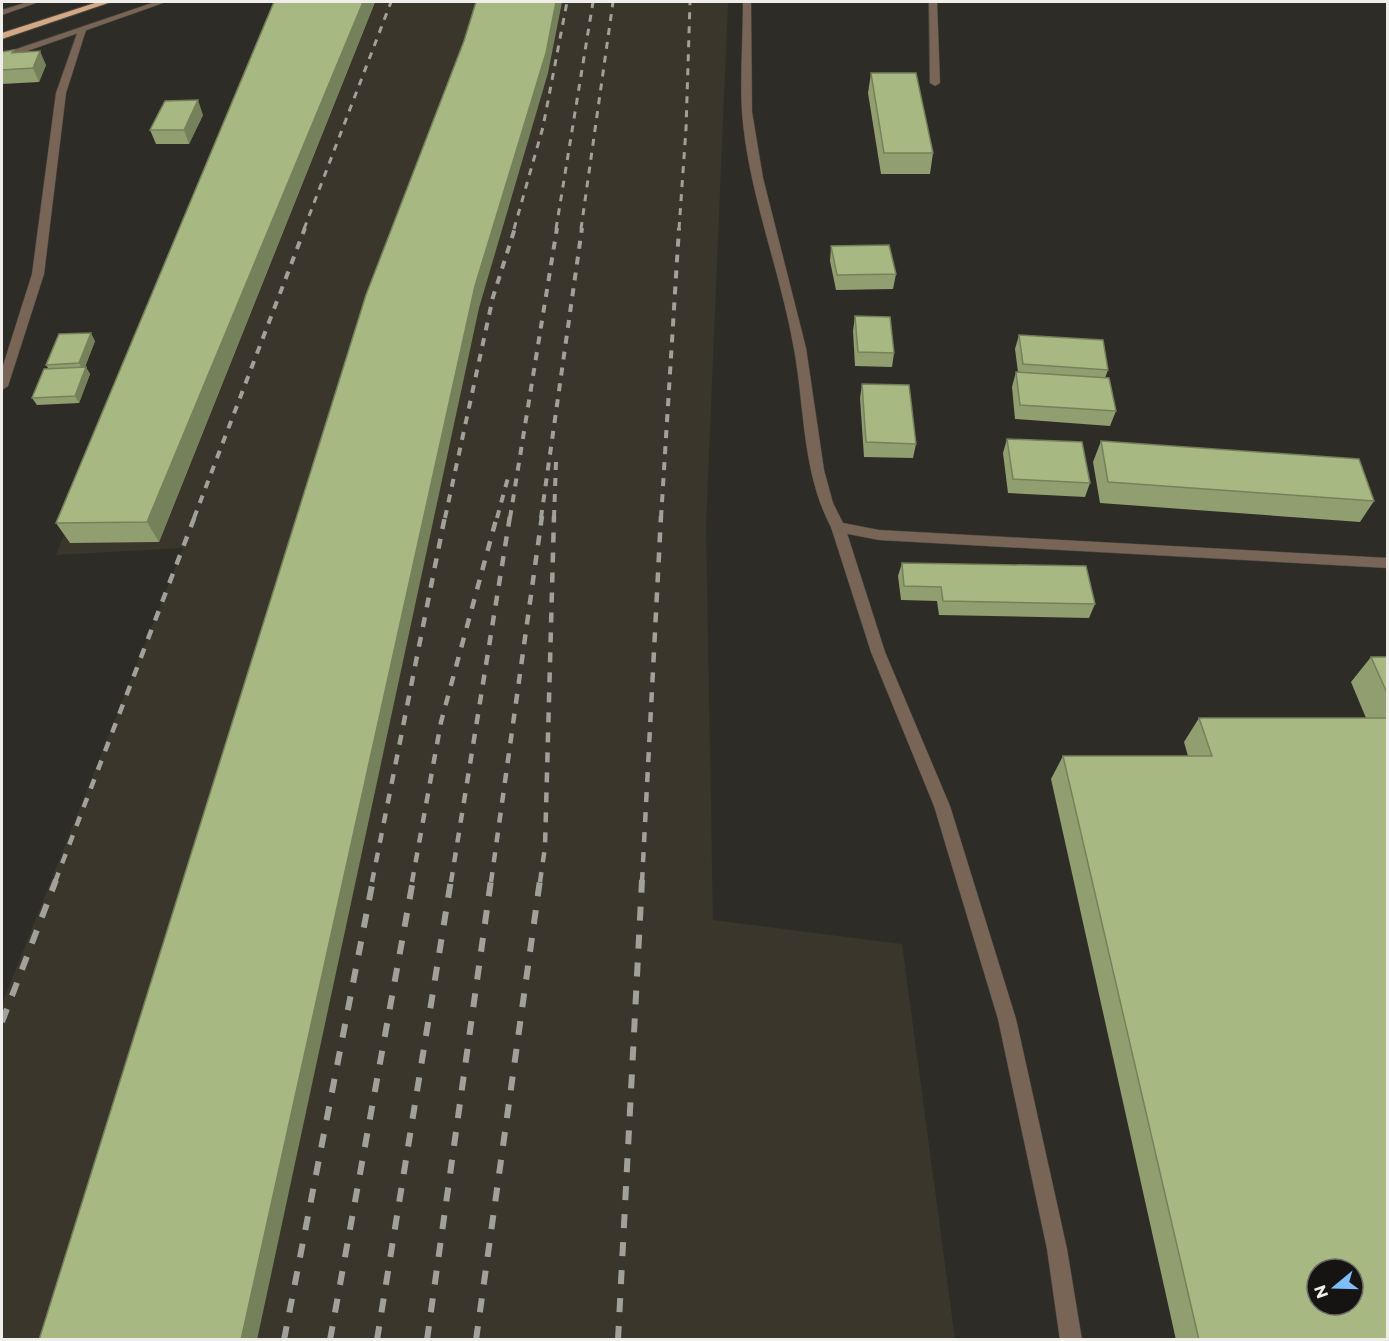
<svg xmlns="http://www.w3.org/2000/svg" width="1389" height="1341" font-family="Montserrat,sans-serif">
<rect width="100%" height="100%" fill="#2e2c26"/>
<path fill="#3a362b" d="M276 2H728L706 526 713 920 902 944 955 1339H2V1004L183 548 56 555Z"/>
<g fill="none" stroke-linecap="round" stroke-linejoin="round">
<g stroke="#494741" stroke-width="1">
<path id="service" d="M28 2H39L2 15V10Z
M155 2H166L2 60V54Z
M929 2H937L940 83 935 86 930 83Z
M838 522 845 527 885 652 950 806 1016 1019 1067 1249 1082 1340H1060L1047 1249 998 1019 934 806 871 652 831 527Z"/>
</g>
<g stroke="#494741" stroke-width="1">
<path id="minor" d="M743 2H751L752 112 763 178 806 348 824 470 833 503 843 523 879 530 1388 558V568L879 540 833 531C802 475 805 410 794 349 780 269 748 192 742 112 740 76 743 38 743 2Z
M79 28 86 30 66 93 44 274 8 386 2 390V369L32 274 56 93Z"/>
</g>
<g stroke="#494741" stroke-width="2">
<path id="trunk" d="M98 2H111L2 39V33Z"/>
</g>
<use href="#service" fill="#786556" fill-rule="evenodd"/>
<use href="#minor" fill="#786556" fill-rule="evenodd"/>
<use href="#trunk" fill="#d4a885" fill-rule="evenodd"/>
<path stroke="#a1a09b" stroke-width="3" stroke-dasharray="7 7" stroke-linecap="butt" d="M304 229 391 2
M514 229 543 127 567 2
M556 229 593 2
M581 229 613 2
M679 229 686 129 690 2"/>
<path stroke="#a1a09b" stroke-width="4" stroke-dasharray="8 8" stroke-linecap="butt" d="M194 518 305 228
M445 518 493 297 515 228
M497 518 509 474
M510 518 557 228
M541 518 582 228
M554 518 556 462
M661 518 679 228"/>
<path stroke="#a1a09b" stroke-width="4.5" stroke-dasharray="10 10" stroke-linecap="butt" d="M55 882 195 516
M372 882 445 516
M412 882 441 722 497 516
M451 882 510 516
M491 882 542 516
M540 882 545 847 554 516
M642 882 661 516"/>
<path stroke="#a1a09b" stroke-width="6" stroke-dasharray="14 14" stroke-linecap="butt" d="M2 1022 56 880
M284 1340 373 880
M330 1340 413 880
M377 1340 451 880
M427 1340 491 880
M476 1340 540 880
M618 1340 642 880"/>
</g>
<path fill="#909e70" d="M274 2H375L159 542 70 543 56 523Z
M2 52 15 53 46 65 39 82 2 84Z
M871 73 933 153 930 174H881L868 93Z
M203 115 189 144H156L150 130Z
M831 246 896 274 893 289 836 290 830 261Z
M855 316 894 353 892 367 855 366 853 331Z
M1019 335 1108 370 1105 378 1116 411 1110 426 1015 419 1012 387 1016 372H1018L1015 349Z
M95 341 85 367 90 374 79 403 37 405 32 398 48 368 46 365Z
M862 384 916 444 913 458 864 457 860 398Z
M1007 439 1090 483 1085 497 1008 493 1003 453Z
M1101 441 1374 501 1360 522 1100 503 1093 462Z
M902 563 1095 604 1089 618 939 615 937 601 901 600 898 576Z
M1371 657H1388V1340H1176L1051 779 1063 756H1188L1184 742 1199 718H1366L1351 682Z"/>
<path fill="#75815b" d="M363 2H375L159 542 147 522Z
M556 2H562L548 73 479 308 257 1340H241L475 286Z
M40 51 46 65 39 82 33 68Z
M198 100 203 115 189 144 184 130Z
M91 333 95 341 83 371 79 363Z
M86 367 90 374 79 403 75 396Z"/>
<path fill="#a7b882" stroke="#75815b" stroke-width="1.5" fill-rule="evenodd" d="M274 2H363L147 522 56 523Z
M476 2H556L546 53 475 286 241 1340H39L366 295 464 41Z
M14 50 12 53 40 51 33 68 2 70V52Z
M871 73H916L933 153H884Z
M198 100 184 130H150L165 101Z
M889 245 896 274 837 275 831 246Z
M855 316 890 317 894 353 858 352Z
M91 333 79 363 46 365 59 334Z
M1019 335 1103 340 1108 370 1023 364Z
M86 367 75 396 32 398 44 369Z
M1016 372 1109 378 1116 411 1020 405Z
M862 384 909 385 916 444 866 442Z
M1007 439 1082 442 1090 483 1013 479Z
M1101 441 1359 459 1374 501 1108 482Z
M902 563 1086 566 1095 604 943 601 941 587 904 586Z
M1371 657H1388V695Z
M1199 718H1388V1340H1199L1063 756H1212ZM1317 1269H1353V1305H1317Z"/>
<rect width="1389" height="1341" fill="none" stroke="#efeeea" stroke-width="6"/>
<g transform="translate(1335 1287) rotate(251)"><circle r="28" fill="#151412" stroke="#6c6b68" stroke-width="1.5"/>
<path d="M0-4.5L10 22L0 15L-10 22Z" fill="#7fbdfa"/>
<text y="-9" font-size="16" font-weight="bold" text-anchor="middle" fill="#efeeea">N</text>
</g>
</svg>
